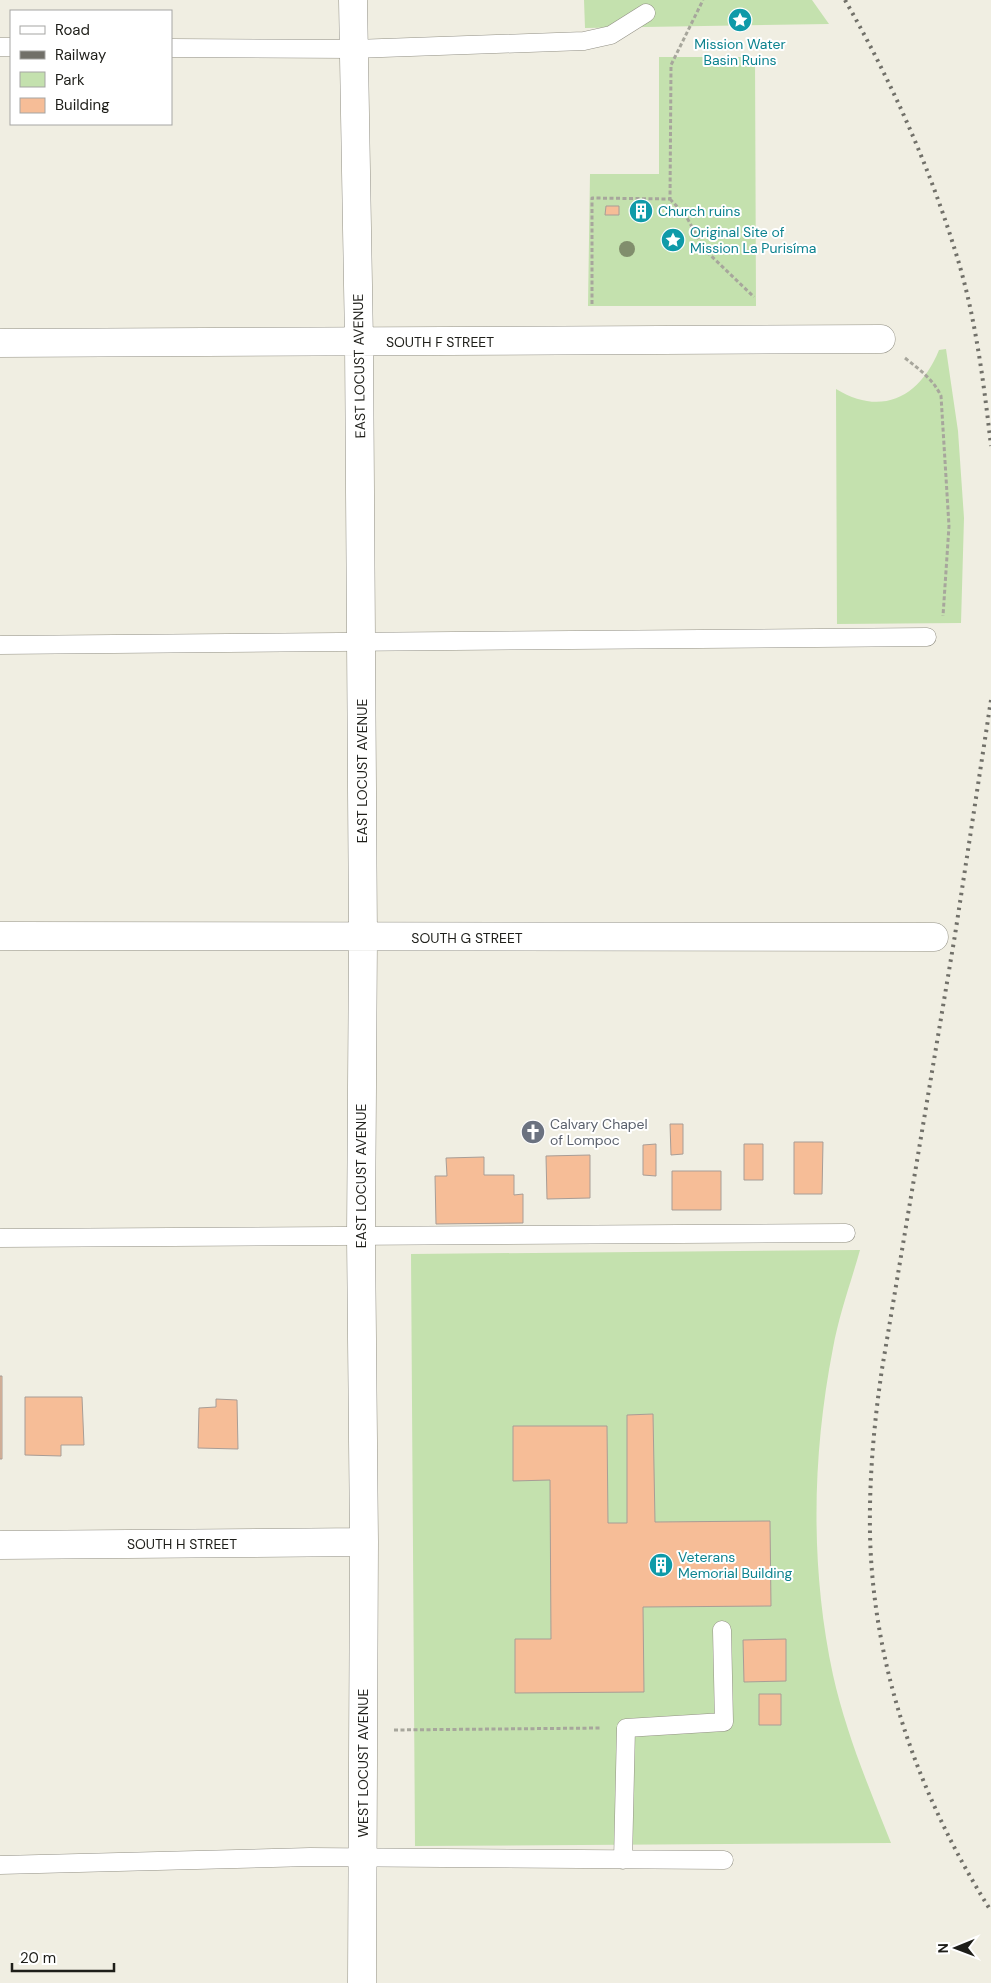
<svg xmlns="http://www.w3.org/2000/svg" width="991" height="1983" font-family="'DM Sans',sans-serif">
<rect width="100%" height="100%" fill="#f0eee2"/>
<path fill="#c4e1ae" d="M584 0H812L829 24 585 28Z
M659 57H755L756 306H588L590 174H659Z
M946 349 958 431 964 518 961 623 837 624 836 389C882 417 920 397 939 350Z
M860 1250C851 1282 839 1315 833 1348 812 1456 810 1567 833 1675 846 1733 869 1788 891 1843L415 1846 411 1254Z"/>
<path fill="#f6bd97" stroke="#a89d96" d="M606 206H619V215H605Z
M631 207H652L651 216 631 215Z
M670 1124H683V1154L671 1155Z
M794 1142H823L822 1194H794Z
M656 1144V1176L643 1175V1145Z
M744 1144H763V1180H744Z
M590 1155V1198L547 1199 546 1156Z
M484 1157V1175H514V1195L523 1194V1223L436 1224 435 1176H447L446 1158Z
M672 1171H721V1210H672Z
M0 1376H2V1459H0Z
M25 1397H82L84 1445H61V1456L25 1455Z
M216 1399 237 1400 238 1449 198 1448 199 1408 216 1407Z
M653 1414 655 1522 770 1521 771 1606 643 1607 644 1692 515 1693V1639H551L550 1480 513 1481V1426H607L608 1523H627V1415Z
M786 1639V1681L744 1682 743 1640Z
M759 1694H781V1725H759Z"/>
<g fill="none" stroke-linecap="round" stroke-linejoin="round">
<g stroke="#929085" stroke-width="19">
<path id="service" d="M0 47H11
M171 48 354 49 584 41 611 35 646 13
M0 645 927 637
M0 1238 846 1233
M623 1860 626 1728 724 1722 722 1630
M0 1865 310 1857 724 1860"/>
</g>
<g stroke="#929085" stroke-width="29">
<path id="minor" d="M353 0 359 342 363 938 361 1237 364 1542 362 1983
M0 343 881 339
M0 936 934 937
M0 1545 364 1542"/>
</g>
<path stroke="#a7a69c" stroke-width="3" stroke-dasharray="4 2.5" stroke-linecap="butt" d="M670 199 686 216 704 249 754 297
M592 304V198L670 199 671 65 703 0
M905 358C920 370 933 379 941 396L949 526 943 616
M394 1730 600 1728"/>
<use href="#service" stroke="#fff" stroke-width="18"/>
<use href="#minor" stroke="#fff" stroke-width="28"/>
<path stroke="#717069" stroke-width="4" stroke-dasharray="2.5 5" stroke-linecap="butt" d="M845 0C892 82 931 170 958 260 976 320 984 385 991 446
M991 700 955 935 882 1369C874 1423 869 1479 870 1534 873 1669 920 1799 991 1911"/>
</g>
<circle fill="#818e6d" cx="627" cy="249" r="8"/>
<defs>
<g id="sight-disc" transform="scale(1.25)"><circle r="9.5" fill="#0f9aa8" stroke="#fff"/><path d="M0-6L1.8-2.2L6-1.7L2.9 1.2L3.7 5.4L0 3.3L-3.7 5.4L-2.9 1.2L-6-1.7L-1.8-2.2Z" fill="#fff"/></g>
<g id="building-disc" transform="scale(1.25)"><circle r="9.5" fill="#0f9aa8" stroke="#fff"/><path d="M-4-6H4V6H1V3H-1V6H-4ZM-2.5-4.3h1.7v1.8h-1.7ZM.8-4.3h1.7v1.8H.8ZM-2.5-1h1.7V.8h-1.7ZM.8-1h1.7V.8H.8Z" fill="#fff"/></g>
<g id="church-disc" transform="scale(1.25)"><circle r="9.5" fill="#6b7280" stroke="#fff"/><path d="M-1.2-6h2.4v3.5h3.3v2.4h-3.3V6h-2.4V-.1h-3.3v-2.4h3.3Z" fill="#fff"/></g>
</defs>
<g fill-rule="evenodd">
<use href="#sight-disc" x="740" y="20"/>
<use href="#building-disc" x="641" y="211"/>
<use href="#sight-disc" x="673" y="240"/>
<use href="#church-disc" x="533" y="1132"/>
<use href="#building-disc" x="661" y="1565"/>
</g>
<g text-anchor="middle" stroke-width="4" stroke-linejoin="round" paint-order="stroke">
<g font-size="14" fill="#0d838f" stroke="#fff" text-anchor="start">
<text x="740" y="49" text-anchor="middle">Mission Water<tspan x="740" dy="16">Basin Ruins</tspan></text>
<text x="658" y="216">Church ruins</text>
<text x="690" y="237">Original Site of<tspan x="690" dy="16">Mission La Purisíma</tspan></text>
<text x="678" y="1562">Veterans<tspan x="678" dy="16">Memorial Building</tspan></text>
</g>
<g font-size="14" fill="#1e1e19" stroke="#fff">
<text x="440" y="347">SOUTH F STREET</text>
<text transform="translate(359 366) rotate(-91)" y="5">EAST LOCUST AVENUE</text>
<text transform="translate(362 771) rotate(-90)" y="5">EAST LOCUST AVENUE</text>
<text x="467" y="943">SOUTH G STREET</text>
<text transform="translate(361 1176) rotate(-90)" y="5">EAST LOCUST AVENUE</text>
<text x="182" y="1549">SOUTH H STREET</text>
<text transform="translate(363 1763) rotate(-90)" y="5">WEST LOCUST AVENUE</text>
</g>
<g font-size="14" fill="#5b616d" stroke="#fff" text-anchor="start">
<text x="550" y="1129">Calvary Chapel<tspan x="550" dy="16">of Lompoc</tspan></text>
</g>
</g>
<rect x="10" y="10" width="162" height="115" fill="#ffffff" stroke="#a5a5a3"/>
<rect x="20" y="26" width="25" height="8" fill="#ffffff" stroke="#a5a5a3"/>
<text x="55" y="35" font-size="15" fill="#1e1e19">Road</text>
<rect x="20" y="51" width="25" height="8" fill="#717069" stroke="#a5a5a3"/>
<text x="55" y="60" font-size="15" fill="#1e1e19">Railway</text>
<rect x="20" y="72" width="25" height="15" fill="#c4e1ae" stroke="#a5a5a3"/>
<text x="55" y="85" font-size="15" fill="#1e1e19">Park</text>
<rect x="20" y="98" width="25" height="15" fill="#f6bd97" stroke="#a5a5a3"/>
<text x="55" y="110" font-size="15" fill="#1e1e19">Building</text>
<g transform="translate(956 1948) rotate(269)" stroke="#ffffff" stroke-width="4" paint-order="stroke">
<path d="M0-4L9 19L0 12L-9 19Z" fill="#1e1e19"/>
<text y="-8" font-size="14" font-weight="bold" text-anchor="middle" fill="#1e1e19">N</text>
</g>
<path d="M12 1963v8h102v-8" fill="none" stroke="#1e1e19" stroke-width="2.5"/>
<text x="20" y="1963" font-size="15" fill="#1e1e19" stroke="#ffffff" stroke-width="4" paint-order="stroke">20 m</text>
</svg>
